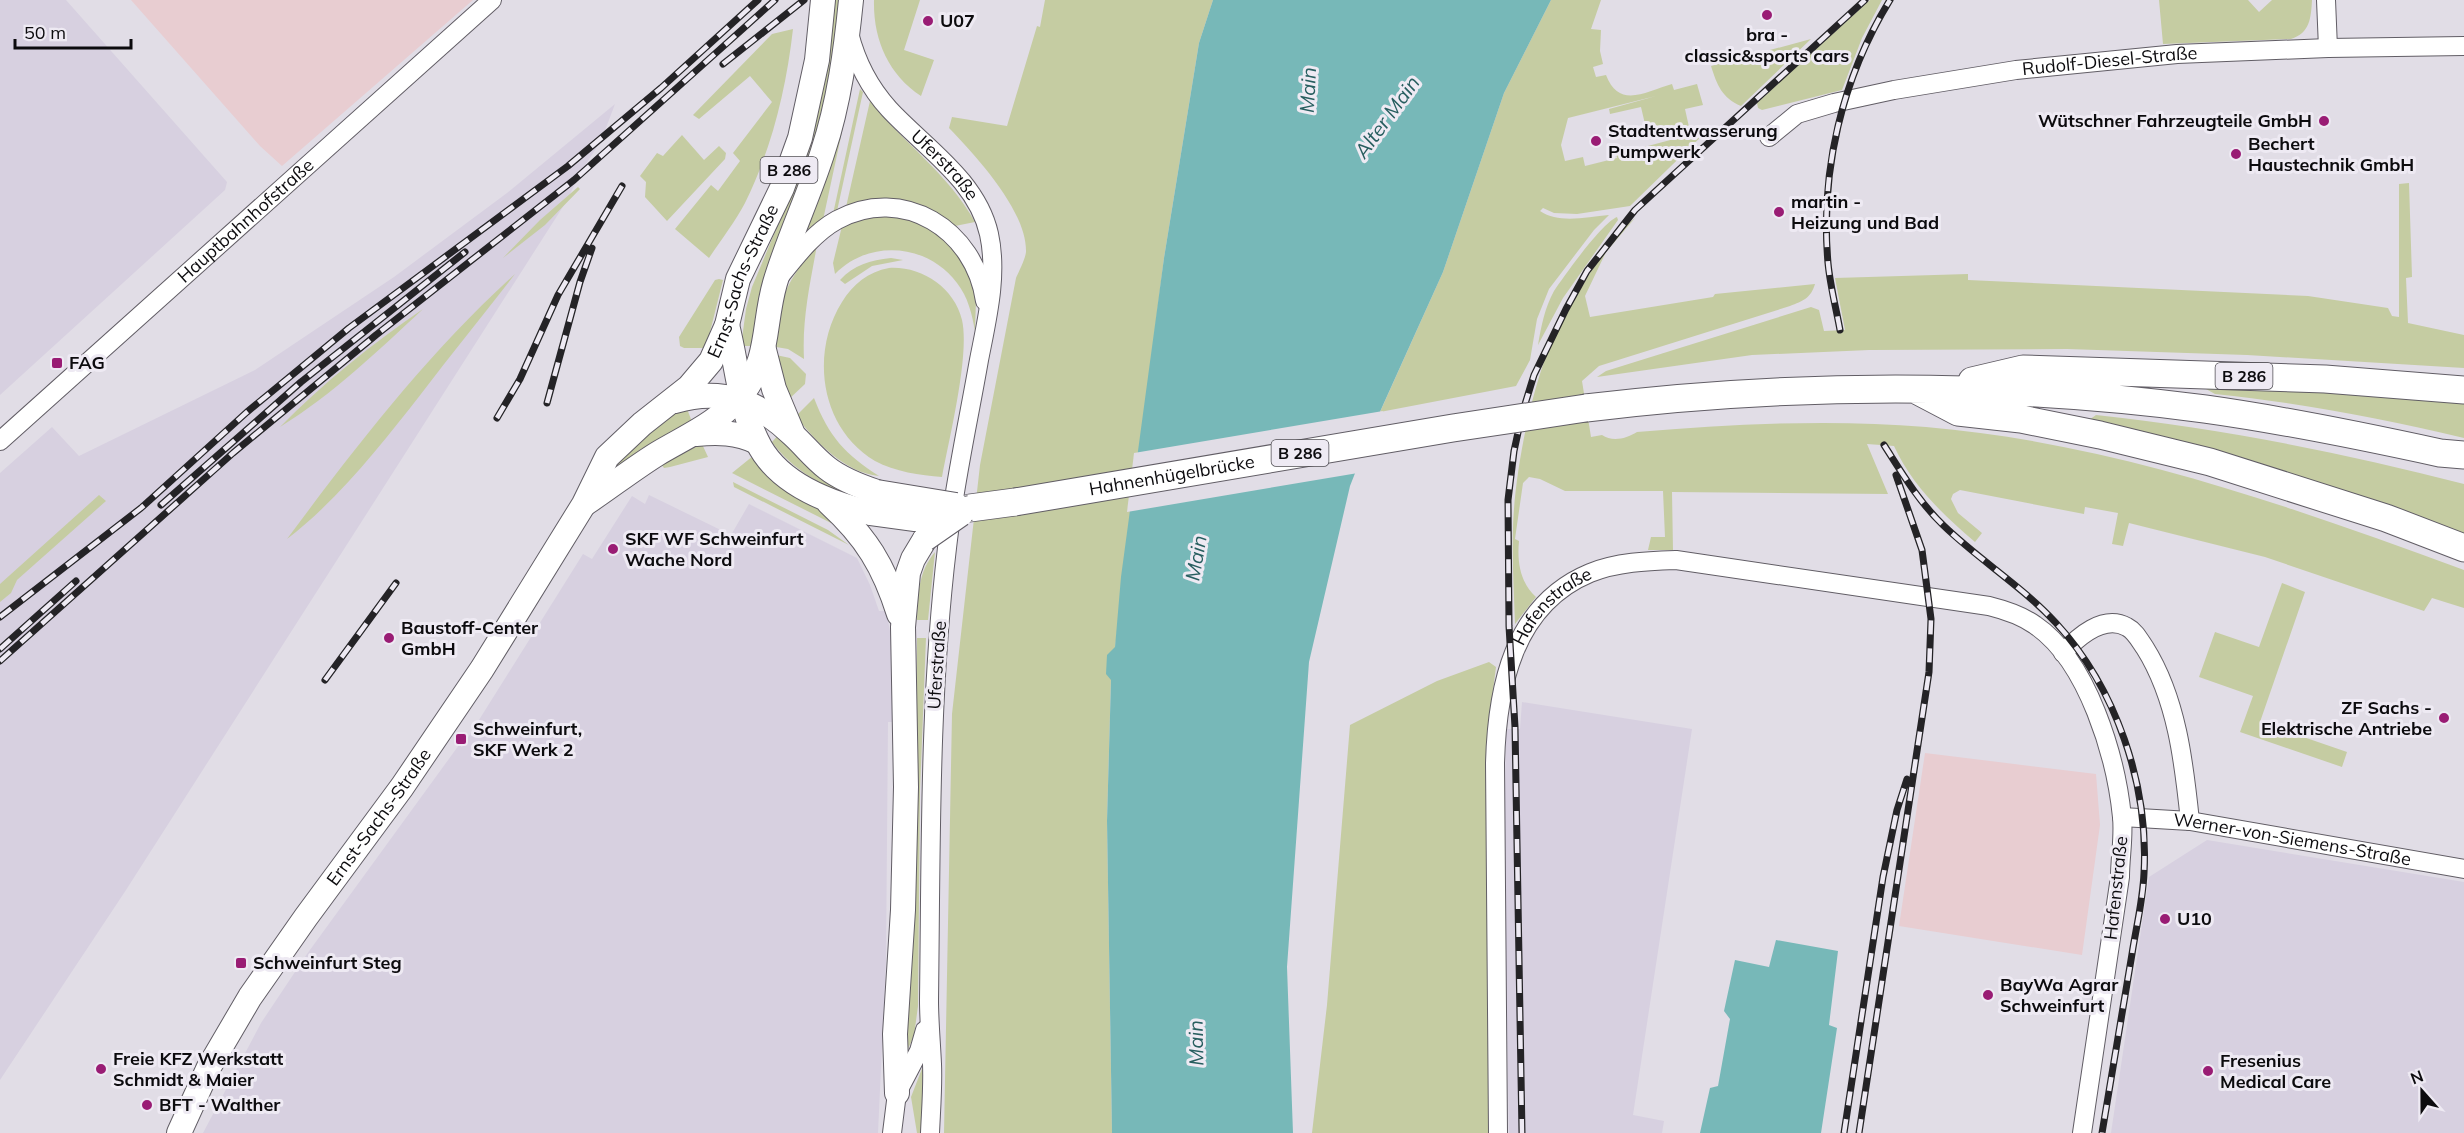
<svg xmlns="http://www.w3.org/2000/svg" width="2464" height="1133" font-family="Mulish,sans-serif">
<rect width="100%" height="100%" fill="#e1dde6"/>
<path fill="#e8cdd1" d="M131 0H473L282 166 260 146Z
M1925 753 2096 774 2100 825 2082 955 1899 926Z"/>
<path fill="#d7d0e0" d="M0 0H66L227 182 225 190 0 395Z
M615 104 601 141 582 170 566 202 126 890 0 1080V473L52 427 79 456 255 370 394 277 507 193Z
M649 495 731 535 749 504 857 558 870 585 879 611H886L892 641 894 722H888L886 960 878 1133H203L261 1023 307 954 459 745 462 747 583 554 592 559 632 496 645 504Z
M1522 702 1692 729 1633 1115 1664 1121 1662 1133H1509L1504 847 1506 729H1520Z
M2207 840 2464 882V1133H2111L2149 877Z"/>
<path fill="#c5cca2" d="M832 0H840L835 46 818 130 808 165 767 269 759 295 752 346H741L746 309 752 287 792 191Z
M874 0H920L904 50 934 60 921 96C888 74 873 39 874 0Z
M1045 0H1213L1199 43 1164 258 1115 648C1109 655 1107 672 1111 679L1107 821 1112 1133H944L952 714 980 465 1016 278C1019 271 1025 260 1026 252 1027 211 976 156 949 128L952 117 1007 126 1037 26 1040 27Z
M1551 0H1601L1591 29 1601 30 1600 51 1603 64 1593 67 1596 77 1606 75C1619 109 1645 92 1672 84L1674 90 1697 84 1703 105 1685 109 1689 127 1648 137 1641 107 1610 114 1609 109 1656 96 1568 118 1561 145 1565 161 1583 157 1585 166 1617 158 1615 149 1627 146 1629 151 1708 130 1630 206 1577 214 1554 213 1543 208 1540 211C1559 224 1586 217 1609 215L1594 230 1549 289 1537 319 1530 360 1516 386 1380 412 1443 272 1504 93Z
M1870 0H1882L1862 38 1842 90 1762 110 1758 108 1757 103Z
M2159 0H2248L2259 12 2272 0H2312C2311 18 2310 33 2291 39L2163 44Z
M793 29C786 90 772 148 745 203 735 222 721 240 709 258L675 229 711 185 718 191 740 161 733 153 772 102 750 76 699 119 693 115 772 34Z
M1811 39 1741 106C1722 98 1717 85 1711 66Z
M851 76H854L823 220 807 233 804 232Z
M860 89 863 92 837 211 833 214Z
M870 101C903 143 948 173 975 222L955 226C926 199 881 196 846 207Z
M682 135 704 160 719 146 726 153 725 159 667 221 645 197 646 182 640 176 657 153 663 156Z
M2409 183 2412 277 2406 278 2408 323 2464 335V368L2247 355 2067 349 1869 350 1752 355 1597 377 1606 371 1811 307 1819 310 1824 331 1845 330 1835 278 1968 274V280L2308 296 2388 308 2392 316 2399 317V184Z
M578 187 580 189 545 225 503 258 540 220Z
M892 214 935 228 970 270 976 299 975 331C972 314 968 297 957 283 927 243 869 239 835 274L833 263 842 226 857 219Z
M1617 217 1618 220 1563 298 1538 345C1541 327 1545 307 1554 291 1564 276 1602 223 1617 217Z
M1635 218 1606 252 1585 296 1590 317 1713 297 1715 294 1815 284C1811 298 1803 301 1790 306L1599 366 1582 381 1591 437 1602 435C1612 442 1626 439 1637 432 1733 424 1830 419 1926 427 2113 443 2290 506 2464 570V608L2432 598 2424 611 2265 557 2129 523 2123 546 2112 544 2118 513 2085 507 2084 514 1960 490 1953 494 1951 499 1958 513 1982 533 1975 542C1942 514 1912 485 1894 446L1867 444 1888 494 1672 492 1673 550H1648L1651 537H1665L1663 491H1565L1540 479 1529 477 1523 483 1515 539 1519 541C1517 562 1520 582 1536 597L1515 624C1514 593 1512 560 1513 529 1514 477 1530 394 1550 346 1558 327 1570 308 1580 290 1595 264 1612 237 1635 218Z
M817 245C810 284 802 319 804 359L788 349 776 347C776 302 788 279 817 245Z
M891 258 903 260 872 266 845 284 840 280C854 265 870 260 891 258Z
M889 268C921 266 954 287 962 320 970 355 949 439 942 477 920 475 895 472 875 461 820 428 810 353 842 302 853 284 868 272 889 268Z
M515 274C484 314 452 353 421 394 381 445 339 499 287 539 357 445 428 353 515 274Z
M719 279 723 280 706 348H684L680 346 679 337 715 280Z
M423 309C378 351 332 395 280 427 323 383 372 344 423 309Z
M776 355 790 358 806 374 805 384 788 400Z
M2207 385 2464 398V438C2381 418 2299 403 2215 394L2206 389Z
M814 398C829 437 845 454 879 476 845 473 815 441 796 416Z
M686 406 692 422 641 449 607 475C627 446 655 424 686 406Z
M2096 415C2220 428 2343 453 2464 484V539L2089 420Z
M779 434 855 494 856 500C823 485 794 472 772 442Z
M702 444 708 457 670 467 664 468 661 464Z
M753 456 801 500 825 513 833 522 831 523 732 473Z
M733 482 828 530 849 545 734 487Z
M99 495 106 501 17 580 11 593 0 602V584Z
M935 552 928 620H917C918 595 918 572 935 552Z
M2282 583 2305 592 2260 722 2347 752 2342 767 2240 732 2253 696 2199 677 2215 632 2259 647Z
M917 638H926L920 791 918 1006 914 1036 907 1051 905 1049 916 773Z
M1489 662 1496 667 1489 722 1486 823 1490 1133H1312L1327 1005 1350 725 1437 681Z
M923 1066 922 1133H917L911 1097Z"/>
<path fill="#77b8b8" d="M1213 0H1551L1504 93 1443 272 1374 425 1350 486 1309 662 1287 967 1293 1133H1112L1107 821 1111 680 1106 674 1107 655 1115 647 1121 577 1164 258 1199 43Z
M1776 940 1838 951 1829 1025 1837 1028 1821 1133H1700L1710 1088 1718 1086 1730 1019 1724 1011 1735 960 1769 967Z"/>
<path fill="#e1dde6" d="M1383 411 1358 473 1127 512 1134 453Z"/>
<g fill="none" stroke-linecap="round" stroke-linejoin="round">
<g stroke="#615d65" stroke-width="20">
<g id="minor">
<path d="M2326 0 2328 48"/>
<path id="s1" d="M849 33C856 61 869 87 889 109 924 147 977 180 989 234 998 275 987 319 979 360 968 423 954 485 947 548 929 698 931 849 929 1000 929 1021 931 1042 932 1064 933 1086 931 1110 930 1133"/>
<path id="s2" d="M1769 137 1797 114 1834 103 1894 90 2016 70 2177 54 2328 48 2464 46"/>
<path d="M781 275C797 255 815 232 837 220 903 184 975 230 985 301"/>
<path id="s3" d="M0 441 492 0"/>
<path d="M2063 653C2078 637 2103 614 2127 627 2135 631 2140 641 2145 648 2177 699 2184 763 2190 821"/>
<path id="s4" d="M2122 817 2190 821 2464 869"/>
<path d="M892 1133 897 1093 919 1051 925 1030"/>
<path id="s5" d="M1498 1133 1495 763C1497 688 1513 605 1590 573 1617 562 1647 561 1676 560L1989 606C2005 610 2021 615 2035 625 2088 661 2116 757 2122 817 2124 838 2120 857 2120 877L2082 1133"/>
</g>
</g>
<g stroke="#615d65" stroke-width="26">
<g id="major">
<path d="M727 325C737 364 739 405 757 441 777 484 829 503 871 513"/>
<path d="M764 350 774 389 792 432"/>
<path d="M675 401C722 387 758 401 793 435 805 446 814 458 827 468 841 479 859 486 877 492"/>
<path d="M696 434C717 432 737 432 757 442"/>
<path d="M586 503C610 487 633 469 657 454 687 436 719 423 742 394 770 359 763 324 775 283 788 239 809 196 823 151 839 103 846 50 851 0"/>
<path d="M829 503C866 537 884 566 899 614"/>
<path d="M897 1093 895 1034 903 910 906 787 903 627 908 573 913 559 925 539"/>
<path id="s6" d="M179 1133 209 1067 250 997 306 917 402 787 482 669 584 504 607 457 642 424 689 387 711 361 727 325 738 279 782 188 800 138 817 60 823 0"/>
</g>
</g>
<g stroke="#615d65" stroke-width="29">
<path id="highway" d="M1972 381 2023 369 2325 379 2464 390
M1918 391 1958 412 2021 419 2100 435 2210 462 2386 518 2464 548
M1586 408C1792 383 1999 382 2205 409 2284 420 2362 436 2440 453L2464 455
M970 508 1015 502"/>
</g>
<use href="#minor" stroke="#fff" stroke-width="18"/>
<use href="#major" stroke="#fff" stroke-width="24"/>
<use href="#highway" stroke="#fff" stroke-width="27"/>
<g stroke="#242326" stroke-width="7">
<path id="rail" d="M723 64 804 0
M1840 330C1836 308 1830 285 1828 263 1820 171 1842 78 1890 0
M547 403 580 282 592 248
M497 418 520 379 558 295 622 186
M1884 445C1902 473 1919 502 1943 525 1979 560 2022 586 2056 623 2116 688 2149 785 2144 873 2143 900 2136 928 2132 954 2122 1014 2112 1073 2102 1133
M161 505 301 382 465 252
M0 617 141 508 247 412 349 328 568 166 661 88 758 0
M0 649 76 581
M0 661 233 453 376 335 574 180 775 0
M325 680 396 583
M1522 1133 1515 727 1509 626 1508 500 1514 451 1522 414 1534 375 1566 309 1587 271 1635 210 1865 0
M1844 1133 1883 877 1897 810 1907 779
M1859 1133 1929 672 1931 619 1922 550 1896 475"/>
</g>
<use href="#rail" stroke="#eeeaf3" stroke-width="4.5" stroke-dasharray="14" stroke-linecap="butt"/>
<g stroke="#615d65" stroke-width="26" stroke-linecap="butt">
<path id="major-bridge" d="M877 492 956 505
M871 513 915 519 970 508
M925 539 961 514"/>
</g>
<g stroke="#615d65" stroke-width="29" stroke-linecap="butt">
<g id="highway-bridge">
<path id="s7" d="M1015 502 1453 428 1586 408"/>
</g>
</g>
<use href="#major-bridge" stroke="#fff" stroke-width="24"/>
<use href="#highway-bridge" stroke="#fff" stroke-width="27"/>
</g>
<g fill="#991c74" stroke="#eeeaf3" stroke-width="2">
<circle cx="1767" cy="15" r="6"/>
<circle cx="928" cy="21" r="6"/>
<circle cx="2324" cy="121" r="6"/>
<circle cx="1596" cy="141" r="6"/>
<circle cx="2236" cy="154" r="6"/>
<circle cx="1779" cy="212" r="6"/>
<rect x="51" y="357" width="12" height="12" rx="3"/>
<circle cx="613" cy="549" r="6"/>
<circle cx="389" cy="638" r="6"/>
<circle cx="2444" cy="718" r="6"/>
<rect x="455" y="733" width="12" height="12" rx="3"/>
<circle cx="2165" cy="919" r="6"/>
<rect x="235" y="957" width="12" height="12" rx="3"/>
<circle cx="1988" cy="995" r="6"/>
<circle cx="101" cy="1069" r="6"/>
<circle cx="2208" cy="1071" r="6"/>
<circle cx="147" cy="1105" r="6"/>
</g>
<g text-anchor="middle" stroke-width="6" stroke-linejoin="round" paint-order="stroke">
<g fill="#eeeaf3" stroke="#504e53" stroke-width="1.5">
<rect x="760.5" y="157" width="57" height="26" rx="4.5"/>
<rect x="2215.5" y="363" width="57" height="26" rx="4.5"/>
<rect x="1271.5" y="440" width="57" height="26" rx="4.5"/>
</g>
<g font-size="16" font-weight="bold" fill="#0c0b0e">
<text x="789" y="176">B 286</text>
<text x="2244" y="382">B 286</text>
<text x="1300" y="459">B 286</text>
</g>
<g font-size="18" font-weight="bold" fill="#0c0b0e" stroke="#eeeaf3" text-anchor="start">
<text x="940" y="27">U07</text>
<text x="1767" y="41" text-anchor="middle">bra -<tspan x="1767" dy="21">classic&amp;sports cars</tspan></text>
<text x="2312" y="127" text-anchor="end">Wütschner Fahrzeugteile GmbH</text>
<text x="1608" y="137">Stadtentwasserung<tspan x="1608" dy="21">Pumpwerk</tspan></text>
<text x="2248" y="150">Bechert<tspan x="2248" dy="21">Haustechnik GmbH</tspan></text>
<text x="1791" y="208">martin -<tspan x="1791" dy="21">Heizung und Bad</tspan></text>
<text x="69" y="369">FAG</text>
<text x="625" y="545">SKF WF Schweinfurt<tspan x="625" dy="21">Wache Nord</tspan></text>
<text x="401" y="634">Baustoff-Center<tspan x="401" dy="21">GmbH</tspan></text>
<text x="2432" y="714" text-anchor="end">ZF Sachs -<tspan x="2432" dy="21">Elektrische Antriebe</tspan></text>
<text x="473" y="735">Schweinfurt,<tspan x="473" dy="21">SKF Werk 2</tspan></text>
<text x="2177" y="925">U10</text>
<text x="253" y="969">Schweinfurt Steg</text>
<text x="2000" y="991">BayWa Agrar<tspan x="2000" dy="21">Schweinfurt</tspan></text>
<text x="113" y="1065">Freie KFZ Werkstatt<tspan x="113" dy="21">Schmidt &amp; Maier</tspan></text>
<text x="2220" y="1067">Fresenius<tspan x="2220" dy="21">Medical Care</tspan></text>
<text x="159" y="1111">BFT - Walther</text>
</g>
<g font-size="18" fill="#0c0b0e" stroke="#eeeaf3">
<text dy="6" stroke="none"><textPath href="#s2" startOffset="354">Rudolf-Diesel-Straße</textPath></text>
<text dy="6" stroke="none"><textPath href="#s1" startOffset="166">Uferstraße</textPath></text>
<text dy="6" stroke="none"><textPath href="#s3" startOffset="330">Hauptbahnhofstraße</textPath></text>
<text dy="6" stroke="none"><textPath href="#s6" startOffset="1030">Ernst-Sachs-Straße</textPath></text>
<text dy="6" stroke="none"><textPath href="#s7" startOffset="159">Hahnenhügelbrücke</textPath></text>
<text dy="6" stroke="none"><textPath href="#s5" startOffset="544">Hafenstraße</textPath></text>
<text transform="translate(937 665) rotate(-86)" y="6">Uferstraße</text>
<text dy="6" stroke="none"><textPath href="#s6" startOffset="375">Ernst-Sachs-Straße</textPath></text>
<text dy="6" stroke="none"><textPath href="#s4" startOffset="172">Werner-von-Siemens-Straße</textPath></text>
<text transform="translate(2116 888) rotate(-84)" y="6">Hafenstraße</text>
</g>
<g font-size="20" font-style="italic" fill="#275e5f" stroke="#eeeaf3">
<text transform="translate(1308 90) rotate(-87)" y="7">Main</text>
<text transform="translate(1387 117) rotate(-54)" y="7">Alter Main</text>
<text transform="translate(1196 558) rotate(-80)" y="7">Main</text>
<text transform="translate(1196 1043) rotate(-91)" y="7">Main</text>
</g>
</g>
<g transform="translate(2422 1091) rotate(339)" stroke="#eeeaf3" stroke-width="4.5" paint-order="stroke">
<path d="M0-4.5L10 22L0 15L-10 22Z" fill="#0c0b0e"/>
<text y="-9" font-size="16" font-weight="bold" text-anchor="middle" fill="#0c0b0e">N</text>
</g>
<path d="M15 39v9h116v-9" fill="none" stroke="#0c0b0e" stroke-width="3"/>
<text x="24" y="39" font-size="18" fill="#0c0b0e" stroke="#eeeaf3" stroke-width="4.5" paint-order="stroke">50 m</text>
</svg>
